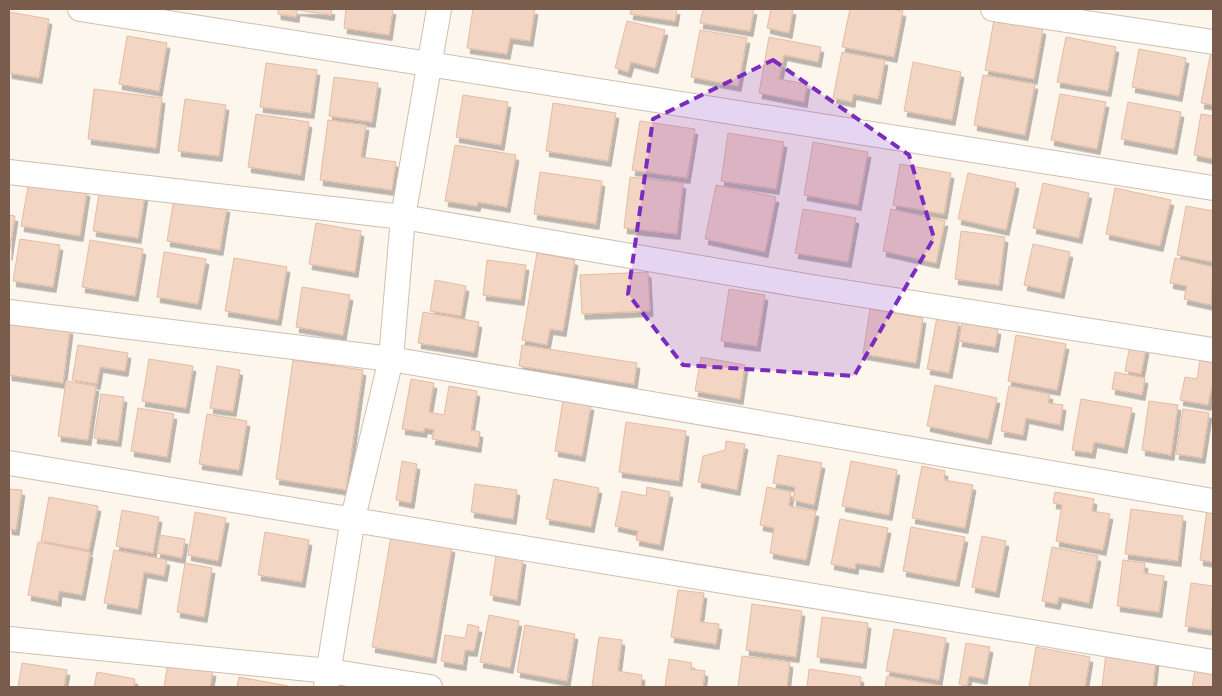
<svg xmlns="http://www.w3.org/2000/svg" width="1222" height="696" font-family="Cabin,sans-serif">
<defs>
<filter id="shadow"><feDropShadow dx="3" dy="5.5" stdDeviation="0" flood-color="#0004"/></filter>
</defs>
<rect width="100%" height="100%" fill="#fdf6ec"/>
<path fill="#f3d5c3" stroke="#e6bba3" filter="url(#shadow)" d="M278 9H332L331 15 297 10 296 17 278 14Z
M346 9H393L389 35 344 28Z
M473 9H535L530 41 510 38 507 54 467 48Z
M631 9H677L675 21 630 14Z
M703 9H754L750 31 700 23Z
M771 9H793L789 33 767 28Z
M850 9H888L903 11 894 57 842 47Z
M9 12 49 19 39 78 9 73Z
M994 20 1043 29 1034 79 985 70Z
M627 21 665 30 655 68 631 62 628 72 615 68Z
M700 30 747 38 738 86 691 77Z
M127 36 167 43 159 91 119 84Z
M769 37 821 47 818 62 784 55 779 79 807 84 804 102 759 93Z
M1066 37 1116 47 1108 91 1057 82Z
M1139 49 1186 58 1179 96 1132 87Z
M1211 51H1213V105L1201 103Z
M842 52 885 60 878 99 853 94 852 102 833 98Z
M913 62 961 72 952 120 904 111Z
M266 63 317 70 311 113 260 107Z
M983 75 1035 84 1025 135 974 125Z
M334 77 378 83 372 122 329 116Z
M94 89 162 98 156 148 88 139Z
M1060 94 1106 102 1097 149 1051 140Z
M463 95 508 102 501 145 456 137Z
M185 99 226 105 219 156 178 151Z
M1128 102 1181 112 1174 149 1121 139Z
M553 103 616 113 608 161 546 151Z
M256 114 309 122 301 175 248 167Z
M1201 114 1213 116V159L1194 155Z
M328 120 366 125 361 157 396 162 392 190 320 180Z
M640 121 695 129 687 178 632 170Z
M728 133 784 142 776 189 721 181Z
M813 142 868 152 858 205 804 195Z
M455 145 516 155 507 207 478 202 477 206 445 201Z
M900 164 951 173 944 214 893 205Z
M540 172 602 181 596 224 534 214Z
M968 173 1016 183 1006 230 958 219Z
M630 177 683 183 677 234 624 228Z
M29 181 87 191 80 236 21 226Z
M1043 183 1089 193 1079 238 1033 228Z
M716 185 776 197 765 252 705 239Z
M100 187 145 194 138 238 93 231Z
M1115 188 1171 200 1160 246 1106 234Z
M174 198 227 207 220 250 167 241Z
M1186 206 1213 211V262L1177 255Z
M803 209 856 218 848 262 795 253Z
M891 209 945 221 936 263 883 251Z
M9 215 15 216 9 255Z
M316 223 361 231 355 272 309 264Z
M961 231 1005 237 999 285 955 279Z
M20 239 60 245 53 287 13 281Z
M90 240 143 249 135 296 82 287Z
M1033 244 1070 252 1061 293 1024 285Z
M164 252 206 259 198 304 157 297Z
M537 253 575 260 563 331 550 329 547 345 522 340Z
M234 258 287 267 278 320 225 311Z
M1175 258 1213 267 1211 305 1184 299 1187 286 1170 283Z
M487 260 526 265 521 300 483 295Z
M648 272 650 311 582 314 580 275Z
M435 280 466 286 461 316 430 311Z
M302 287 350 295 343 335 296 327Z
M729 289 765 295 757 346 721 341Z
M870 309 923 318 916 363 863 354Z
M423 312 479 322 474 352 418 343Z
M937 317 959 321 949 373 927 369Z
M9 320 70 329 63 383 9 375Z
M962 323 998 329 995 347 959 341Z
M1016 335 1066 344 1057 390 1008 381Z
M78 345 128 353 125 371 100 367 97 384 72 380Z
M522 345 637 363 634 384 519 366Z
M1130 345 1146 348 1141 374 1125 371Z
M701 357 745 365 740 399 695 391Z
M149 359 193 366 186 408 142 401Z
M293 360 363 370 346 490 276 479Z
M1200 360 1213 363V380L1208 405 1180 400 1185 377 1197 379Z
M217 366 240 370 233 411 210 408Z
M1115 372 1145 378 1142 395 1112 389Z
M411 379 434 383 429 412 444 415 449 386 477 391 471 430 480 432 478 447 432 439 434 430 424 428V432L402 429Z
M66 381 96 386 88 440 58 436Z
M935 385 997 398 988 439 927 426Z
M1009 386 1050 394 1048 403 1063 405 1060 425 1026 418 1023 435 1001 431Z
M101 394 124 397 118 441 94 438Z
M1081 399 1132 408 1124 448 1094 442 1092 453 1072 450Z
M563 400 591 405 582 456 555 451Z
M1149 401 1178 405 1171 455 1142 450Z
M138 408 174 414 167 457 131 451Z
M1183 409 1209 413 1202 458 1176 454Z
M207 414 247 421 239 470 199 464Z
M626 422 686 431 679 481 619 472Z
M726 441 745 444 737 490 698 482 703 456 725 450Z
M778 455 822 463 814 505 793 500 795 487 773 483Z
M402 461 417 464 411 503 396 500Z
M851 461 897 470 889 515 842 506Z
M922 466 945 471 944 480 973 485 965 528 912 518Z
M554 479 599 488 591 527 546 519Z
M475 484 517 490 513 519 471 512Z
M647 487 670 492 660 545 636 540 638 531 615 526 622 491 646 496Z
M767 487 791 492 789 506 816 511 806 560 770 553 774 528 760 525Z
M9 489 22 490 16 530 9 529Z
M1055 492 1094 499 1092 511 1110 514 1103 550 1056 541 1062 505 1053 503Z
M49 497 98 506 89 550 41 541Z
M1131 509 1183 516 1178 561 1125 554Z
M122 510 159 517 153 553 116 546Z
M1207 510H1213V562L1200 560Z
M195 512 226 518 218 561 188 555Z
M840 519 888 528 880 567 856 563 855 569 831 564Z
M911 527 965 537 956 581 903 571Z
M265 532 309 540 302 582 258 575Z
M160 535 185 539 182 558 157 553Z
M391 536 452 547 433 658 372 647Z
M982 536 1006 541 996 592 972 587Z
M38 542 90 552 82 595 59 591 58 601 28 595Z
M1052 547 1098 556 1089 603 1059 597 1057 604 1042 601Z
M114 550 167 560 164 576 144 572 138 609 104 603Z
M496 555 523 559 517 600 490 595Z
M1123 560 1145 563 1144 573 1164 576 1159 612 1117 606Z
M185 563 212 568 204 617 177 612Z
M1191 583 1213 586 1211 630 1185 626Z
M678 590 704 593 700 622 719 624 716 644 671 637Z
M752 604 802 611 796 657 746 650Z
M489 615 519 621 510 668 480 662Z
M822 617 868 623 863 663 817 657Z
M468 624 479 627 474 651 465 650 463 665 441 661 445 635 465 638Z
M525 625 575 634 567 681 517 672Z
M894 629 946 638 939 680 886 671Z
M599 637 622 640 618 671 642 675 641 687 592 686Z
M966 643 990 647 984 679 969 676 967 686 959 684Z
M1036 647 1090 657 1085 687H1029Z
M1106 653 1156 659 1153 687H1102Z
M742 656 790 662 787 687H738Z
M669 659 692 663 691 669 705 671 703 687 665 686Z
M168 662 213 671 210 687H164Z
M22 663 67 670 64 687H18Z
M809 669 861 677 860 687H807Z
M1195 671 1213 674V687H1192Z
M97 672 135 679 134 687H94Z
M887 676 937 685V687H885Z
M239 677 288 686V687H237Z"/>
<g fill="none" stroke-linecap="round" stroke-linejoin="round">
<g stroke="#d1beb0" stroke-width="26">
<path id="minor" d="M80 9 1213 188
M993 9 1213 42
M9 172 403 217 812 287 1213 350
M9 312 391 359 1213 501
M9 463 1213 662
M9 639 329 671 430 687
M326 687 353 518 391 359 403 217 439 9"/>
</g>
<use href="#minor" stroke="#fff" stroke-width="24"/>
</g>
<path fill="#7b2cbf" fill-opacity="0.2" stroke="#7b2cbf" stroke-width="4" stroke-dasharray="10 6" stroke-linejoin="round" d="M773 60 909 155 934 238 854 376 683 365 628 294 653 119Z"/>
<rect width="1222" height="696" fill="none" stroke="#7a5c4d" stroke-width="20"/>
</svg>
